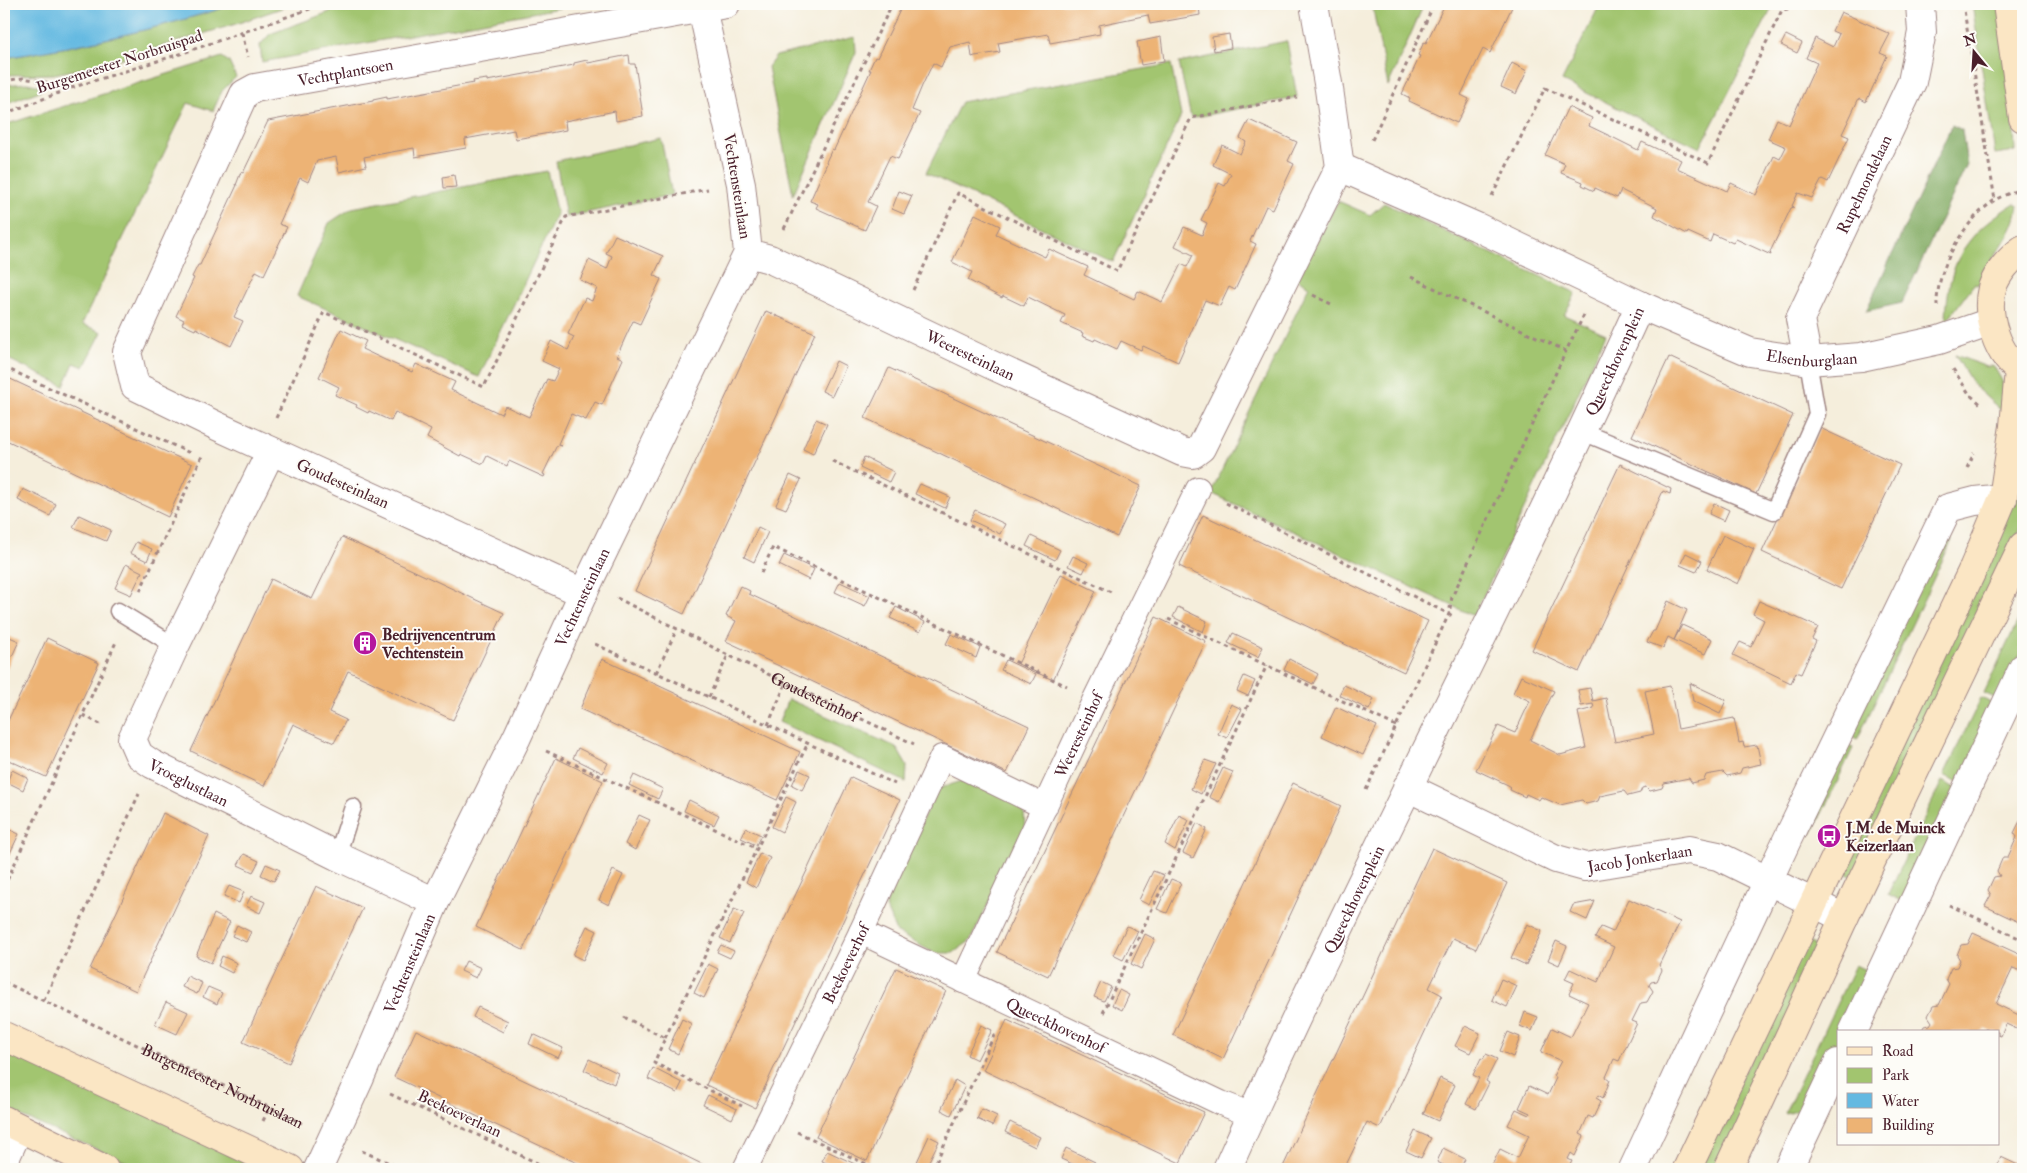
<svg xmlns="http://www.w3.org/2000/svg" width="2027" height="1173" font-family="'IM FELL Double Pica',serif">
<rect width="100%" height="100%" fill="#fdfcf7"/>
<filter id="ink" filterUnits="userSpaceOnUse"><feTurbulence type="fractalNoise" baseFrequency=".02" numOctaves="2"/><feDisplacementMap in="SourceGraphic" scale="10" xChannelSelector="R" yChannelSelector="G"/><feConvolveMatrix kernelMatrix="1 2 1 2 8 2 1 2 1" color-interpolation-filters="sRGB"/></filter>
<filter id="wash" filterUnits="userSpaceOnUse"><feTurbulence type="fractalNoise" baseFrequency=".0096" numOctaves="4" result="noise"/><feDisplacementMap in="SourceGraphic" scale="20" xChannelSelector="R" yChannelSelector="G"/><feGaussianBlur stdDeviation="1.12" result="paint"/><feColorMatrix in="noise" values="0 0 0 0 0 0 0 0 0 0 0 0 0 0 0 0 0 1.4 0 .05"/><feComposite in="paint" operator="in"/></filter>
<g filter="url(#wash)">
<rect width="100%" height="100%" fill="#f5eedc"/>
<path fill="#a2c56f" stroke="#76724d" d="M236 4H293L236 24 95 66 54 74 4 75V58C83 46 160 28 236 4Z
M351 4H581L262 62 260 45 270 34Z
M1372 4H1424L1388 86Z
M1600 4H1772V8L1700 148 1562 81Z
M1972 4H1999L2012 90 2015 151 1995 154Z
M855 37 856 52 793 195 768 67 776 56Z
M1287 41 1297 97 1191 118 1179 63Z
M222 57 229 62 236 77 222 91 213 111 188 103 82 324 102 332 84 367 74 363 64 386 4 357V125Z
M1171 64 1181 116 1113 262 926 173 961 102Z
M27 83 41 86 40 91 4 104V85Z
M661 138 672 195 566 217 556 161Z
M547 171 557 214 479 377 297 296 329 223 352 208Z
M1338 201 1370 215 1384 203 1576 293 1564 315 1606 334 1474 616 1211 493 1309 286 1297 279Z
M2015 203 2018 205C2015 237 1990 256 1978 285L1974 284 1946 322C1947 262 1965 234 2015 203Z
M1955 355 1987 367 1993 365C2003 382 2011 394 2005 414L1974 386Z
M2023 473V523L2000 575 1853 877 1839 870 2008 513Z
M1943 535 1952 540 1857 740 1848 735Z
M2023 610V649L1999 700 1984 693Z
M1981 698 1996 705 1960 783 1944 775Z
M788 699 896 747 907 766 906 782 779 722Z
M1844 744 1853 748 1812 834 1803 830Z
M962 781 1003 795 1024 809 1025 830 970 941 953 953H934L896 932 886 908 888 893 937 789Z
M1942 781 1957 789 1904 902 1888 894Z
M1806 941 1822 949 1719 1169H1698Z
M1855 965 1870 972 1842 1032H1838V1040L1807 1108 1786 1114 1785 1113Z
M4 1043 258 1169H143L4 1109Z"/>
<path fill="#81aa62" stroke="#666446" d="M1952 125 1962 130 1967 165 1902 303 1866 311Z"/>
<path fill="#64b9e1" stroke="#576c86" d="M4 4H236C160 28 83 46 4 58Z"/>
<g id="blocks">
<path fill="#edb374" d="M914 4H1207L1208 5 1199 6 1200 15 1150 24 1148 15 1099 25 1100 34 1050 43 1048 34 998 43 1000 52 975 56 972 57 970 42 950 47 941 67 933 63 922 86 912 110 920 113 898 159 890 156 868 202 876 206 865 230 816 208 818 204 810 201 827 163 826 162 832 149 834 150 871 70H869L875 57 877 58 902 6Z
M1445 4H1507L1512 7 1490 53 1483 49 1461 95 1469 99 1457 123 1409 101 1410 98 1402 94 1420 56 1418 55 1424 42 1426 43Z
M1841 12 1890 34 1880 53 1887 56 1866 102 1859 98 1842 134 1849 137 1828 182 1822 179 1812 198 1798 193 1792 206 1794 207 1791 208 1770 252 1771 255 1736 239 1733 243 1713 234 1710 242 1688 232 1687 234 1654 216 1657 208 1621 190 1617 198 1595 188 1594 191 1582 185 1583 182 1561 173 1565 164 1545 155 1568 107 1592 118 1589 126 1612 137 1638 150 1642 142 1681 160 1677 168 1705 181 1727 191 1731 183 1756 195 1774 156 1780 159 1786 147 1768 139 1777 119 1789 125 1817 63 1806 58 1815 38 1833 47 1839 34 1832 31Z
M1229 34 1231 48 1214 51 1212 37Z
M1786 35 1802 43 1797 53 1781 45Z
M1161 37 1164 61 1141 65 1137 42Z
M629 55 630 64H635L643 116 616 121 615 111 565 121 566 130 516 139 514 130 465 139 466 148 415 157 414 148 364 157 366 166 339 172 336 157 317 161 308 182 300 178 279 224 287 227 264 275 256 271 234 317 243 321 231 346 196 328 195 330 182 324 184 320 176 316 194 278 192 277 198 265H200L237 185H236L241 172 243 173 268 121 373 101V100L387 97V99L474 83 473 81 487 79V81L574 65V63L587 60 588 63Z
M1512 63 1527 71 1516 94 1501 87Z
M1249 120 1297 142 1288 161 1294 164 1273 209 1266 206 1250 241 1256 244 1235 290 1229 287 1220 306 1205 300 1178 362 1143 346 1141 350 1121 341 1117 349 1095 339 1094 341 1082 336 1083 333 1061 323 1065 315 1028 297 1024 306 1003 296 1002 298 968 280 972 272 952 262 975 214 1000 226 996 234 1045 257 1049 249 1088 267 1084 275 1111 288 1134 299 1138 291 1162 302 1181 264 1187 267 1193 255 1175 246 1184 227 1202 235 1207 223 1201 220 1219 183 1225 186 1231 174 1213 165 1222 145 1240 154 1246 142 1240 138Z
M454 175 456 187 444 188 443 177Z
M899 191 912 196 904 214 892 209Z
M615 235 663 256 654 275 661 279 640 324 633 321 625 338 617 356 623 359 602 405 595 402 586 420 571 414 558 444 561 446 557 445 543 474 545 475 544 477 509 461 507 466 487 456 483 464 461 454 460 456 427 438 431 430 395 412 391 421 369 411 368 413 356 407 357 405 335 395 339 387 319 377 341 329 366 341 362 349 385 360 412 372 416 364 455 382 451 390 501 414 505 406 529 417 547 379 553 381 559 369 542 361 551 341 568 350 574 337 568 334 585 298 592 301 597 288 580 280 589 260 607 269 612 256 606 253Z
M766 311 815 333 684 614 635 591Z
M1669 357 1793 415 1756 494 1632 436Z
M836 361 846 366 832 396 822 391Z
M889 368 1141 486 1117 537 865 418Z
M4 376 192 464 168 517 4 439Z
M816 419 827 424 813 454 803 449Z
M1820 428 1900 465 1841 589 1762 552Z
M864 457 894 472 889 482 860 468Z
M1620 464 1671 489 1670 494 1663 491 1579 672 1532 650Z
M790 475 801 480 786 509 776 505Z
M920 484 950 497 945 508 915 494Z
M23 489 56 504 50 516 18 500Z
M1714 503 1729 510 1724 521 1709 514Z
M975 510 1005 524 1000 534 970 520Z
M79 515 111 530 106 541 73 527Z
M1203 515 1428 621 1404 672 1179 566Z
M758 527 768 532 754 562 744 557Z
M1723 535 1754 549 1738 584 1707 569Z
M1031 536 1060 550 1055 560 1026 546Z
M342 537 504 613 453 720 348 671 329 712 346 720 334 743 293 724 264 786 191 751 271 579 312 599Z
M136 542 152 549 147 561 130 553Z
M1686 553 1702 561 1696 572 1680 565Z
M784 555 814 569 809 580 779 565Z
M1073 556 1088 563 1083 573 1068 566Z
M126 564 142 572 131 595 115 588Z
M1061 574 1096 591 1053 680 1018 664Z
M840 582 870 596 865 606 835 592Z
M740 586 750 591 749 594 1029 726 1007 773 726 641 736 621 726 616Z
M1668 601 1687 610 1674 640 1668 637 1663 648 1647 642 1653 631H1655Z
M1759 601 1818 627 1812 639 1816 641 1801 674 1796 672 1791 683 1733 655 1740 642 1751 647 1764 620 1753 614Z
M896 607 925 622 920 632 890 618Z
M1178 607 1207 621 1203 632 1173 617Z
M1156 617 1206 641 1048 976 997 952Z
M1682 625 1712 639 1705 654 1674 640Z
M1233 633 1263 647 1258 657 1228 643Z
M951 634 980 647 976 658 946 644Z
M7 636 19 641 4 674V644Z
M47 638 99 663 46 777 4 758V729Z
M602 659 800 752 777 800 580 709Z
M1289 659 1318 674 1313 684 1284 670Z
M1006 660 1036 674 1031 684 1001 670Z
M1244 676 1255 681 1248 696 1237 691Z
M1521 676 1554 691 1530 740 1560 755 1586 748 1578 712 1594 708 1593 704 1581 706 1578 690 1590 688 1593 701 1606 698 1615 742 1654 734 1645 691 1670 686 1678 729 1734 718 1739 743 1743 742 1744 747 1757 745 1761 764 1742 768 1740 773 1727 776 1723 772 1706 775 1704 780 1692 783 1689 778 1664 783 1662 788 1650 791 1646 787 1642 788 1640 793 1628 796 1624 791 1600 796 1598 801 1586 804 1582 800 1560 805 1541 797 1539 800 1526 794 1525 797 1510 790 1511 787 1508 785 1476 770 1498 726 1515 733 1530 701 1513 693Z
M1690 683 1726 700 1720 714 1693 701Z
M1344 685 1374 699 1369 710 1339 695Z
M1231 704 1242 709 1227 738 1218 734Z
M1336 707 1377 726 1363 755 1322 736Z
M578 748 608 763 603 773 573 758Z
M556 758 603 781 523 950 476 927Z
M1205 760 1216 764 1201 794 1191 789Z
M1223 768 1233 772 1219 802 1209 797Z
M12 770 28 778 23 790 7 782Z
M799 770 810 775 802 790 792 785Z
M634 775 663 789 658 799 629 785Z
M851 777 900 800 755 1108 706 1085Z
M1293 783 1341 806 1223 1059 1173 1035Z
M786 797 796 802 782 832 772 827Z
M689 800 719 815 714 825 684 811Z
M163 813 209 836 136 991 90 969Z
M639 815 650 820 635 850 625 844Z
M1179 815 1189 820 1175 850 1165 844Z
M2023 820V924L1985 906 1991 895 1988 890 1994 877 2000 876 1997 871 2003 857H2008L2017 837 2014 833 2020 821Z
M1197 823 1207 829 1193 858 1183 853Z
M4 827 19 834 4 866Z
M746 828 761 835 756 845 741 838Z
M1432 848 1507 883 1476 949 1453 938 1429 988 1442 995 1393 1100 1380 1128 1367 1122 1344 1169H1282Z
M760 853 770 858 756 888 746 882Z
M244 854 259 861 253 872 238 865Z
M266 864 280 870 274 881 261 875Z
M613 870 623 875 609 905 599 900Z
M1153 871 1164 875 1149 905 1139 900Z
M1171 879 1181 883 1167 913 1157 909Z
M229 886 244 892 239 903 224 896Z
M316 886 363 908 289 1063 243 1042Z
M251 896 265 902 260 913 246 906Z
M1629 899 1680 922 1659 965 1662 970 1657 981 1651 982 1649 985 1653 991 1647 1002 1641 1003 1632 1021 1637 1023 1619 1061 1614 1059 1606 1077 1610 1080 1603 1098 1598 1095 1596 1098 1601 1101 1593 1118 1588 1116 1580 1134 1584 1136 1575 1156 1571 1153 1568 1159 1572 1161 1568 1169H1490L1500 1149 1518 1158 1529 1135 1508 1125 1516 1109 1529 1115 1530 1113 1519 1108 1529 1086 1548 1095 1556 1078 1553 1076 1561 1061 1541 1052 1552 1028 1571 1037 1588 1003 1569 994 1574 983 1565 979 1570 969 1598 982 1614 947 1595 938 1601 927 1613 932Z
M1595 901 1587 920 1570 912 1573 905Z
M734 909 744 913 730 943 720 938Z
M214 914 230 922 211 963 196 956Z
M1527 924 1542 931 1526 965 1511 958Z
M237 925 251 932 246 942 232 936Z
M587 926 597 931 583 960 573 955Z
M1127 926 1138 931 1123 960 1113 955Z
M1973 933 2023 956V972L2013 968 1996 1004 2023 1017 2019 1030 2006 1024 2001 1036 1998 1035V1032H1992L1985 1029 1983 1032H1921L1924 1026 1930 1025 1932 1022 1928 1016 1933 1006 1939 1005 1949 984 1946 979 1951 968 1957 967 1960 960 1957 955 1961 945 1968 944Z
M1145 934 1155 939 1141 969 1131 964Z
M1556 941 1567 946 1559 965 1548 960Z
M721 945 734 951 730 958 717 952Z
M222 956 237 963 232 973 218 966Z
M466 961 481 968 476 978 461 971Z
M708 964 718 969 704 998 694 993Z
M896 968 946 991 867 1161 816 1137Z
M187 976 202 983 197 994 182 987Z
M1501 979 1517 986 1507 1007 1492 1000Z
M1101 982 1111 987 1104 1001 1094 997Z
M208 987 222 993 217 1004 203 997Z
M1119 990 1129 995 1122 1010 1112 1005Z
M166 1002 188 1012 177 1034 155 1024Z
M478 1007 508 1021 503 1032 473 1017Z
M1525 1012 1538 1017 1532 1031 1520 1026Z
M682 1019 692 1024 678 1054 668 1049Z
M1007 1020 1204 1112 1180 1163 983 1070Z
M981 1025 992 1030 977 1060 967 1055Z
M1465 1026 1480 1033 1470 1053 1455 1046Z
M416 1030 667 1147 712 1169H590L470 1113 394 1077Z
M1508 1032 1520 1037 1513 1057 1500 1051Z
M533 1034 563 1048 558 1058 529 1044Z
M1486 1054 1497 1059 1486 1081 1489 1083 1476 1109 1466 1104 1479 1078 1473 1075 1481 1058 1483 1059Z
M589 1059 618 1073 614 1084 584 1070Z
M653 1068 682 1083 677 1093 648 1079Z
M1440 1078 1455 1085 1438 1121 1423 1114Z
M955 1080 965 1086 951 1115 941 1110Z
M708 1095 737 1109 732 1119 703 1105Z
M982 1109 997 1116 992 1126 977 1119Z
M1010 1122 1040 1137 1035 1147 1005 1132Z
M1415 1131 1431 1138 1421 1158 1406 1151Z
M929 1136 939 1141 925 1169H922L915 1166Z
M1066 1148 1095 1162 1092 1169H1084L1061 1159Z
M1443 1148 1465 1159 1460 1169H1452L1437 1162Z
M827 1151 857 1165 855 1169H839L822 1161Z
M2001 1157 2020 1166 2019 1169H1996Z"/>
</g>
</g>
<g filter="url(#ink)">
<use href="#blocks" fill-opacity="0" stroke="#a08684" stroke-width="1"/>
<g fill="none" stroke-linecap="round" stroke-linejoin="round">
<g stroke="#a08684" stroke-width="19">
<path id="service" d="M1583 432 1774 511 1817 414 1808 361
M118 611 175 646
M337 856 353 807"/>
</g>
<g stroke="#a08684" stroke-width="26">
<g id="pedestrian">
<path id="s3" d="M861 932 1221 1103 1252 1115"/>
<path id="s4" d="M963 981 1095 699 1198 489"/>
<path id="s5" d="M745 1169 861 932 942 757 1045 807"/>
</g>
</g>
<g stroke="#a08684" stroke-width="30">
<g id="minor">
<path id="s6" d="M748 253 770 259 994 366 1182 452 1193 454 1201 448 1340 167 1329 89 1314 4"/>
<path id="s7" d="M1640 305 1750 352 1808 361 1861 357 1939 340 1991 322"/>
<path id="s8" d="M1808 361 1800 319 1912 82 1922 32 1920 4"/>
<path id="s9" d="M271 451 175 646 132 739 139 755 152 764 337 856 435 902"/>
<path id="s10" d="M583 593 217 426 135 386 127 352 244 94 255 88 726 4"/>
<path id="s11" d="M1407 787 1556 859 1585 867 1689 850 1718 856 1844 918"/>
<path d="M1853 1032 2023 668"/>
<path d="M4 1161 19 1128"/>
<path id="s12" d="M318 1169 359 1080 435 902 517 737 588 583 748 253 741 184 702 8"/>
<path id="s13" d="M1227 1169C1357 878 1508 596 1640 305L1477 227 1340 167"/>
<path d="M1633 1169 1788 838 1948 508 1975 501 2003 498"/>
<path d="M1788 1169 1838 1063"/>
</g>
</g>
<g stroke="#a08684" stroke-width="30">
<path id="secondary" d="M2007 4 2023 118
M2023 249C2010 258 1997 273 1992 288 1985 316 1997 357 2023 372
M4 1036 290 1169
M4 1120 104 1169
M1687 1169 1972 571 2003 498 2014 426 2019 370
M1728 1169 1844 918 2023 546"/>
</g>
<g stroke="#a08684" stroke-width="3" stroke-dasharray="4 4" stroke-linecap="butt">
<path d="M1963 4 1995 200"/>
<path d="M242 33 248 57"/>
<path d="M4 81 23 78 72 87"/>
<path d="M4 114 74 87 180 54 324 4"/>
<path d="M1372 140 1434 4"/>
<path d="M1492 196 1545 88 1708 163 1782 10 1813 4"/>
<path d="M784 229 892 4"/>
<path d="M1411 277 1566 351 1584 315"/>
<path d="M913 290 958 193 1117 271 1191 118 1297 97"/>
<path d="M1313 295 1333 305"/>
<path d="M1937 306C1936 269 1964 220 1995 200 2003 195 2014 192 2023 188"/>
<path d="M4 367 192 454"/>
<path d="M1953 369 1970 395 1982 405"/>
<path d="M276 418 324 312 484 387 566 217 708 189"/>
<path d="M832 461 1113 593"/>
<path d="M1967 468 1974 453"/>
<path d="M1226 503 1455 617"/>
<path d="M761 573 773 547 1067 686"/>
<path d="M140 591 202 456"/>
<path id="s1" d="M617 598 728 655 914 744"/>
<path d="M1168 619 1396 726"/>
<path d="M595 644 895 784"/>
<path d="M656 673 677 629"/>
<path d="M709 697 728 655"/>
<path d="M83 715 102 725"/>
<path d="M768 725 786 683"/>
<path d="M546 751 756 848"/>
<path d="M1366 790 1449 614 1452 597 1566 351"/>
<path d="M4 887 116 642"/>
<path d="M1949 905 2023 940"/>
<path id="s2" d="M4 982 302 1123"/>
<path d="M44 1000 139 794"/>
<path d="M1103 1013 1267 665"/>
<path d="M624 1017 665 1038 654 1063 742 1106"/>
<path d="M665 1038 808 743"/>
<path d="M390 1094 550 1169"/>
<path d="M263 1121 269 1108"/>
<path d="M797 1132 877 1169"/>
<path d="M362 1151 403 1169"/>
<path d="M936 1163 950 1169"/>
<path d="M933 1169 996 1031"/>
</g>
<use href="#service" stroke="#fff" stroke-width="16"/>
<use href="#pedestrian" stroke="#fff" stroke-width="24"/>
<use href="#minor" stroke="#fff" stroke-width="28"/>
<use href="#secondary" stroke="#fbe6c4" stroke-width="28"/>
</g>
</g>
<defs>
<g id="building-disc" transform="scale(1.25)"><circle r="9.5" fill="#b5179e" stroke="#fdfcf7"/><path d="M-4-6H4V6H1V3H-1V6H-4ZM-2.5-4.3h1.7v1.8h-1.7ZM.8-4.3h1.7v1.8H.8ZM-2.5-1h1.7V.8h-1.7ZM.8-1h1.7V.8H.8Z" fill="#fff"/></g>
<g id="bus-disc" transform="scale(1.25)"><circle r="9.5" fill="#b5179e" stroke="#fdfcf7"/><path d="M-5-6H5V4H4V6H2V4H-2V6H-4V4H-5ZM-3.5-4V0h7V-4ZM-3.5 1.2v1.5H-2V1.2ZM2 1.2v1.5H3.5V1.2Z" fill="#fff"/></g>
</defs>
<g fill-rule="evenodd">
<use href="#building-disc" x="365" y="643"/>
<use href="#bus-disc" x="1829" y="836"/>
</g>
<g text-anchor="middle" stroke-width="4" stroke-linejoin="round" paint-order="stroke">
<g font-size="16" fill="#4a1f2b" stroke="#fdfcf7">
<text transform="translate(119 61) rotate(-18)" y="6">Burgemeester Norbruispad</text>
<text dy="6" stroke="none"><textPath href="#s10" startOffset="916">Vechtplantsoen</textPath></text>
<text dy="6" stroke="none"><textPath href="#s8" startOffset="192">Rupelmondelaan</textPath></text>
<text transform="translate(738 186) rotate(81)" y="6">Vechtensteinlaan</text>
<text dy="6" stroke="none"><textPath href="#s6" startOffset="245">Weeresteinlaan</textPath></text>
<text dy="6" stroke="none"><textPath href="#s7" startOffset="182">Elsenburglaan</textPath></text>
<text dy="6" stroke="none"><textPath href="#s13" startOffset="896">Queeckhovenplein</textPath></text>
<text transform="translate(343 483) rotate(24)" y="6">Goudesteinlaan</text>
<text dy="6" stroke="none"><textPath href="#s12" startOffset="630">Vechtensteinlaan</textPath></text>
<text dy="6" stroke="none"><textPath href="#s1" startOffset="221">Goudesteinhof</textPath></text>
<text dy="6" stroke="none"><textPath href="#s4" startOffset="272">Weeresteinhof</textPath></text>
<text dy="6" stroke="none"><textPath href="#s9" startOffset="394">Vroeglustlaan</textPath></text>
<text dy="6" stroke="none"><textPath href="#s11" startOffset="251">Jacob Jonkerlaan</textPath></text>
<text dy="6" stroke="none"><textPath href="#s13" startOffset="298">Queeckhovenplein</textPath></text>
<text dy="6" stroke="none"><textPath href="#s12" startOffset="225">Vechtensteinlaan</textPath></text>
<text dy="6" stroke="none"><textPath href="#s5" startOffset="229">Beekoeverhof</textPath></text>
<text dy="6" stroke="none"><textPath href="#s3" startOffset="216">Queeckhovenhof</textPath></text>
<text dy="6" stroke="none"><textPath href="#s2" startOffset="242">Burgemeester Norbruislaan</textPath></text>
<text transform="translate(460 1113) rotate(25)" y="6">Beekoeverlaan</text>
</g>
<g font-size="16" font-weight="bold" fill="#4a1f2b" stroke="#fdfcf7" text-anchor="start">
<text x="382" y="640">Bedrijvencentrum<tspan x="382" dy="18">Vechtenstein</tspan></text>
<text x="1846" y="833">J.M. de Muinck<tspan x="1846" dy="18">Keizerlaan</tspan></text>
</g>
</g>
<rect width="2027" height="1173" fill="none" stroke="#fdfcf7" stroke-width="20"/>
<rect x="1837" y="1030" width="162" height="115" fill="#fdfcf7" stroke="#b5a4a5"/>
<rect x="1847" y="1047" width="25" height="8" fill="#fbe6c4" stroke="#b5a4a5"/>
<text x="1882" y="1056" font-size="15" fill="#4a1f2b">Road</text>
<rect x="1847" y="1068" width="25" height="15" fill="#a2c56f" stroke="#b5a4a5"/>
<text x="1882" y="1080" font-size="15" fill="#4a1f2b">Park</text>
<rect x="1847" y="1093" width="25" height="15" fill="#64b9e1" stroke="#b5a4a5"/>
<text x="1882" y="1106" font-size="15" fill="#4a1f2b">Water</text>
<rect x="1847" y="1118" width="25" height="15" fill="#edb374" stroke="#b5a4a5"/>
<text x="1882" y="1130" font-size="15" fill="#4a1f2b">Building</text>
<g transform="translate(1974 52) rotate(342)" stroke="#fdfcf7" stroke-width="4" paint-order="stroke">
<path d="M0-4L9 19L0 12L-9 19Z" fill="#4a1f2b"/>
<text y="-8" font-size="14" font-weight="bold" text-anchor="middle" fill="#4a1f2b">N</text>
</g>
</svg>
